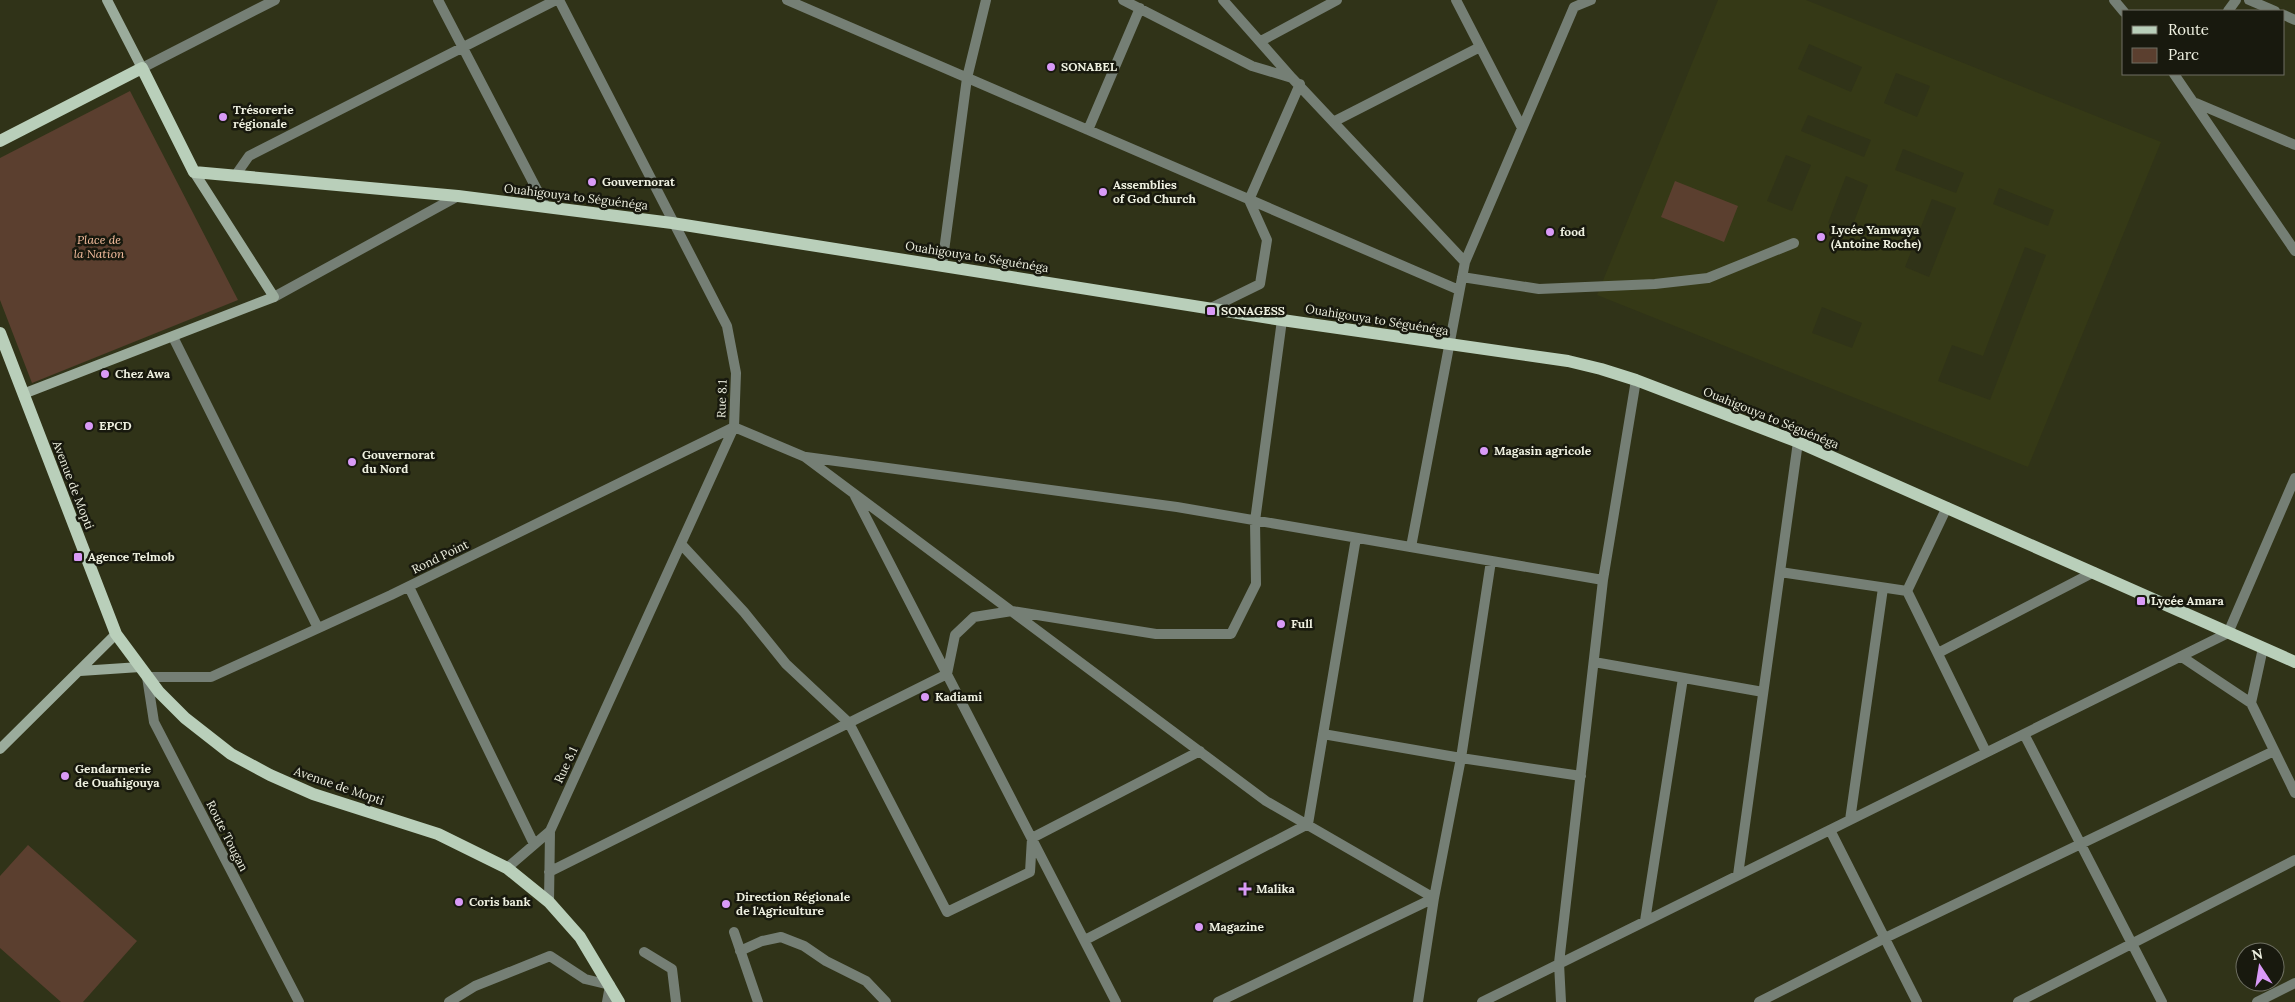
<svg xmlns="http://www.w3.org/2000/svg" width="2295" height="1002" font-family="Lora,serif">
<rect width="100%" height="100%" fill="#303318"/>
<path fill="#353916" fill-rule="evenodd" d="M1718 0H1806L2161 142 2028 467 1597 295ZM1809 44 1862 67 1851 92 1798 69ZM1896 73 1930 86 1917 117 1884 103ZM1808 115 1871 140 1864 157 1801 131ZM1903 149 1964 173 1956 193 1895 170ZM1786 155 1811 165 1792 211 1767 201ZM1846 176 1868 185 1850 232 1828 223ZM1999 188 2054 210 2048 226 1993 204ZM1932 199 1956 208 1929 277 1905 267ZM2025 247 2046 255 1990 400 1938 381 1952 345 1983 356ZM1822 307 1862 323 1852 348 1812 333Z"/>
<path fill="#5b3f2f" d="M130 91 238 300 32 383 0 300V158Z
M1675 181 1738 206 1724 242 1661 217Z
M28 845 137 941 83 1002H61L0 948V876Z"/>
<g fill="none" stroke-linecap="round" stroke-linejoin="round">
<path stroke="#757f75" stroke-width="10" d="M438 0 546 207
M787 0 1459 290
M1123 0 1252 66 1292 78
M1223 0 1292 78 1465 262 1411 547
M1456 0 1522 128
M2114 0 2124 12
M2249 0 2275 11
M2228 11 2236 0
M2284 15 2295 20
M1261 41 1337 0
M142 68 275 0
M2174 74 2295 251
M2196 103 2295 145
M1335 121 1480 47
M1088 130 1140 8
M235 176 249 156 556 0
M1465 262 1574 7 1591 0
M942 266 967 78 986 0
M1462 277 1539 289 1655 284 1708 278 1794 243
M274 297 458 196
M1211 308 1260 284 1267 240 1249 200 1300 84
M173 337 318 628
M806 457 1177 507 1603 580
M855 496 1116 1002
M1947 507 1907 591 1986 752
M681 544 744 612 786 664 849 723 947 912 1030 872 1032 838 1200 751
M1780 572 1907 591
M409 587 534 844
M1938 653 2094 572
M2182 657 2251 703 2295 793
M1594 662 1763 692
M2251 703 2263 648
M1323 734 1461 758 1581 776
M2024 734 2162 1002
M1850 820 1883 588
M1830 830 1917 1002
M550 831 734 427 736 373 727 326 559 0
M507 868 550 831 549 902
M549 872 947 674 955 635 974 617 1012 611 1156 634H1231L1256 584 1255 521 1282 320
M1738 875 1798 442
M1645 921 1683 678
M734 932 758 1002
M1085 940 1308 824 1356 538
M740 951 762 941 781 937 804 946 826 961 866 981 886 1002
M644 952 672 969 676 1002
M299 1002 154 722 147 677H211L391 595 734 427 805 457 1266 801 1434 898 1418 1002
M449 1002 475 986 550 956 585 979 610 985 607 1002
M1218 1002 1434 898 1461 758 1491 561
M1482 1002 2228 633 2295 478
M1561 1002 1559 963 1603 580 1636 380
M1759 1002 1885 938 2274 751
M2018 1002 2295 860
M2257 1002 2295 983"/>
<path stroke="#9bac9c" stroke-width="10" d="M107 0 142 68
M23 394 274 297 194 172
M80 671 140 667
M0 749 116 634"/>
<path stroke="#b9cfba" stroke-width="12" d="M0 141 142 68 194 172 458 196 672 223 1282 320 1568 361 1601 369 1636 380 1798 442 2295 662
M0 333 116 634 159 692 185 718 231 754 270 775 313 794 438 834 507 868 549 902 580 937 619 1002"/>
</g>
<g fill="#d99af7" stroke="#18190e" stroke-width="2">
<circle cx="1051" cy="67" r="5"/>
<circle cx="223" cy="117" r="5"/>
<circle cx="592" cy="182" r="5"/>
<circle cx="1103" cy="192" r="5"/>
<circle cx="1550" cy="232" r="5"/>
<circle cx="1821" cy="237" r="5"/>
<rect x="1206" y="306" width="10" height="10" rx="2.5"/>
<circle cx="105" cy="374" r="5"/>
<circle cx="89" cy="426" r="5"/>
<circle cx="1484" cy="451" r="5"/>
<circle cx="352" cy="462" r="5"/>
<rect x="73" y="552" width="10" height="10" rx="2.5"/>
<rect x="2136" y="596" width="10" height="10" rx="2.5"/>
<circle cx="1281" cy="624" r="5"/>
<circle cx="925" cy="697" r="5"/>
<circle cx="65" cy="776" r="5"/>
<path d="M1242.5 881.5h5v5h5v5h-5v5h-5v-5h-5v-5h5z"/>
<circle cx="459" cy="902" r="5"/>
<circle cx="726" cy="904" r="5"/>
<circle cx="1199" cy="927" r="5"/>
</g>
<g text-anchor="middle" stroke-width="5" stroke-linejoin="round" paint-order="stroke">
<g font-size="12" font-weight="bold" fill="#eef0e0" stroke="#18190e" text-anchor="start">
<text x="1061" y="71">SONABEL</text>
<text x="233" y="114">Trésorerie<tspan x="233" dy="14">régionale</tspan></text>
<text x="602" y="186">Gouvernorat</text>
<text x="1113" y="189">Assemblies<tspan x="1113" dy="14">of God Church</tspan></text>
<text x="1831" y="234">Lycée Yamwaya<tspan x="1831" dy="14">(Antoine Roche)</tspan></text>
<text x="1560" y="236">food</text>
<text x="1221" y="315">SONAGESS</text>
<text x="115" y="378">Chez Awa</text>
<text x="99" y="430">EPCD</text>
<text x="1494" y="455">Magasin agricole</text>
<text x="362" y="459">Gouvernorat<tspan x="362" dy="14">du Nord</tspan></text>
<text x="88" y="561">Agence Telmob</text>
<text x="2151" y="605">Lycée Amara</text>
<text x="1291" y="628">Full</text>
<text x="935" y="701">Kadiami</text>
<text x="75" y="773">Gendarmerie<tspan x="75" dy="14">de Ouahigouya</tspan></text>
<text x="1256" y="893">Malika</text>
<text x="736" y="901">Direction Régionale<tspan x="736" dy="14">de l'Agriculture</tspan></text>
<text x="469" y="906">Coris bank</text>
<text x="1209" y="931">Magazine</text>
</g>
<g font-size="12" fill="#eef0e0" stroke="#18190e">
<text transform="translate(576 197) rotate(7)" y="4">Ouahigouya to Séguénéga</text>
<text transform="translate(977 257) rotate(9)" y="4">Ouahigouya to Séguénéga</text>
<text transform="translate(1377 320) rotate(9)" y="4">Ouahigouya to Séguénéga</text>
<text transform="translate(722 399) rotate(-88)" y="4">Rue 8.1</text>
<text transform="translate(1771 418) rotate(22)" y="4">Ouahigouya to Séguénéga</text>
<text transform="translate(73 485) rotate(69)" y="4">Avenue de Mopti</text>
<text transform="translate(440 557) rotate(-26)" y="4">Rond Point</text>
<text transform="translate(566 765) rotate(-65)" y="4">Rue 8.1</text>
<text transform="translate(339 786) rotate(19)" y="4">Avenue de Mopti</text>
<text transform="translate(227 836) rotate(63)" y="4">Route Tougan</text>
</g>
<g font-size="12" font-style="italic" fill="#f8c0a0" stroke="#18190e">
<text x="99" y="244">Place de<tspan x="99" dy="14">la Nation</tspan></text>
</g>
</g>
<rect x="2122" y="10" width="162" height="65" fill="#18190e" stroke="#6e6f62"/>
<rect x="2132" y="26" width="25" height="8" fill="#b9cfba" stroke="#6e6f62"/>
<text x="2168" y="35" font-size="15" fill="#eef0e0">Route</text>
<rect x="2132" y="48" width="25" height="15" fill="#5b3f2f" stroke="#6e6f62"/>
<text x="2168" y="60" font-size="15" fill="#eef0e0">Parc</text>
<g transform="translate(2260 967) rotate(348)"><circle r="24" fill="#18190e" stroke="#6e6f62"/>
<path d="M0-4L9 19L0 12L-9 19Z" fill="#d99af7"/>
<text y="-8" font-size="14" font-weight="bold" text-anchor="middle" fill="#eef0e0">N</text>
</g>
</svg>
